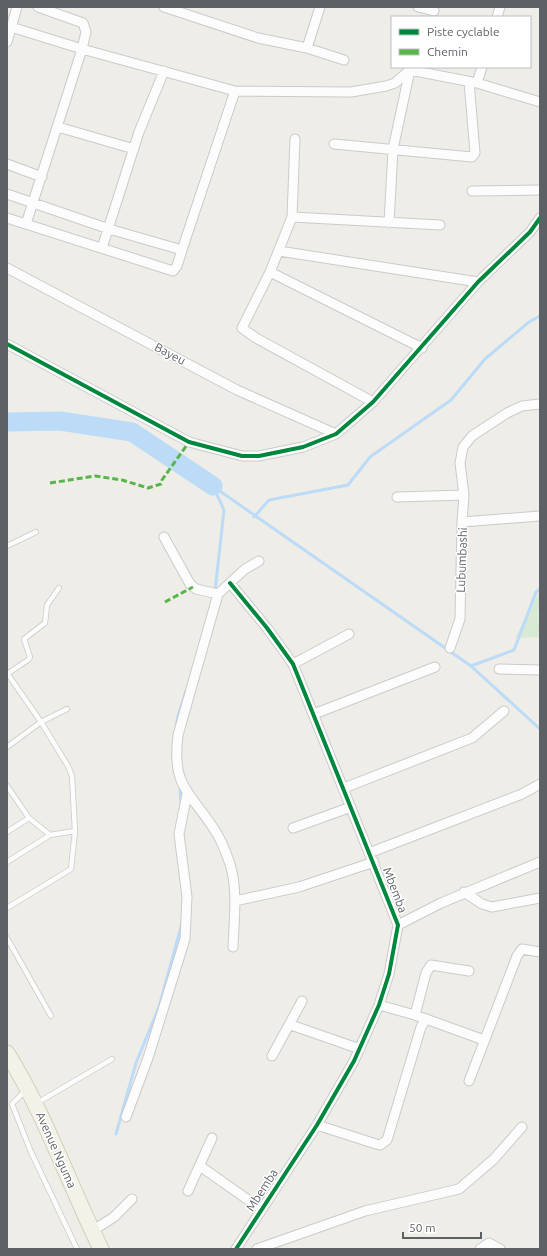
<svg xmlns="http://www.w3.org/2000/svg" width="547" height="1256" font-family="Ubuntu,sans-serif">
<rect width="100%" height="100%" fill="#eeede8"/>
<path fill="#d6ead5" d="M540 590V612H538L540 637 515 638Z"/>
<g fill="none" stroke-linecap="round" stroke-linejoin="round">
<path stroke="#bcdbf7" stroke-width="3" d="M213 486 224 510 215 591
M214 487 471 666 540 729
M254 517 269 500 348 485 370 457 451 400 485 359 529 322 540 316
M471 666 514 650 536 592 540 589
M177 726V720L186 691
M180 785 181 805
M116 1134 136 1063 159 1007 182 923"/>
<path stroke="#bcdbf7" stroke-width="19" d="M7 422 60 421 132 432 213 486"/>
<g stroke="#cacbca" stroke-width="6">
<path id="lane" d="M7 546 36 532
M7 673 41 722 68 766 72 776 75 831 71 869 7 908
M7 674 28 660 30 657 24 639 45 623 47 605 59 588
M7 747 41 722 67 709
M7 786 29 818
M7 832 29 818 50 835
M7 862 50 835 75 831
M7 938 51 1016
M25 1091 12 1104 31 1152 77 1249
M37 1103 112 1059"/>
</g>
<g stroke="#cacbca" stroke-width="11">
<path id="street" d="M164 7 258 38 307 48 344 60
M418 7 434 11
M497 17 500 7
M11 27 82 49 26 224
M7 42 17 7
M307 48 320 7
M477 83 482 67
M235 91 351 92 386 86 395 83 410 70 477 83 540 102
M58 127 134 149
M295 139 292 217 270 272 242 328 256 338 373 402
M334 144 472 157 475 153 469 82
M7 164 42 177
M472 191 540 190
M7 194 109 229 182 250
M292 217 440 225
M7 218 173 271 177 266 182 250 235 91 82 49 86 32 83 23 38 7
M389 223 393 149 410 70
M102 248 139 132 164 71
M279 251 478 282
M7 268 237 390 336 434
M270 272 422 348
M7 344 189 442 242 456H259L303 447 336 434 373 402 478 282 530 232 540 218
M397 497 464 495
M462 522 464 495 460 463 463 447 472 436 507 413 522 406 540 404
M164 537 190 584 196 589 218 594
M230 583 267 628 293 664 398 925 389 974 379 1005 354 1061 317 1125 236 1249
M450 648 460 619 462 522 540 516
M293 664 349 634
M499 669 540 670
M314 714 435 667
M344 788 472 738 504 711
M293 828 351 807
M369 853 522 794 540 784
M464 892 482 904 492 907 540 898
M235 901 299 887 374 862
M398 925 441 903 540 862
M233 947C234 920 238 890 230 864 226 852 220 837 212 826 187 789 172 785 178 735L218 594 245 569 259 561
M379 1005 415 1015 484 1040
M415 1015 426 973 431 965 469 971
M291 1025 360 1049
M272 1056 302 1001
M469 1081 517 956 522 949 540 952
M126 1117 148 1058 185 939 187 897 179 834 187 794
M317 1125 376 1144 380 1145 387 1140 421 1027 426 1019
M200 1166 261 1209
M188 1191 212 1138
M92 1231 114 1217 132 1199
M257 1249 365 1211 459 1189 494 1159 522 1127
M480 1249 489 1243 500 1249"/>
</g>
<g stroke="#d5ceb6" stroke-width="17">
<path id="primary" d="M7 1053C45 1114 69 1184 101 1249"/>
</g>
<use href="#lane" stroke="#fcfcfc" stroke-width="4.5"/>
<use href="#street" stroke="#fcfcfc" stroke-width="9"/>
<use href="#primary" stroke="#f3f2e9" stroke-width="15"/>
<path stroke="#58b549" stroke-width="3" stroke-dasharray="6 3" stroke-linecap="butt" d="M50 483 95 476 122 480 148 488 161 484 162 480 189 442
M165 602 193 587"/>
<g stroke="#fff" stroke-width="6">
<path id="cycleway" d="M7 344 189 442 242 456H259L303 447 336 434 373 402 478 282 530 232 540 218
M230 583 267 628 293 664 398 925 389 974 379 1005 354 1061 317 1125 236 1249"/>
</g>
<use href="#cycleway" stroke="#00873e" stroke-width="4"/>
</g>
<g text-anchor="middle" stroke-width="3" stroke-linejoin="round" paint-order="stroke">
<g font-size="12" fill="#5d6166" stroke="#fff">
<text transform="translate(170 354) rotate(28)" y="4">Bayeu</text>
<text transform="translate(462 560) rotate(-88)" y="4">Lubumbashi</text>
<text transform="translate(395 890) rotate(69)" y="4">Mbemba</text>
<text transform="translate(56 1150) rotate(66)" y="4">Avenue Nguma</text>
<text transform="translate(262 1190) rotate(-57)" y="4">Mbemba</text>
</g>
</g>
<rect width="547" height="1256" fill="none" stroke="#5d6166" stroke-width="16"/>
<rect x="391" y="16" width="140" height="52" fill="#ffffff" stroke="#bec0c2"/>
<rect x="399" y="29" width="20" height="6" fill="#00873e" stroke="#bec0c2"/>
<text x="427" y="36" font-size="12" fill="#5d6166">Piste cyclable</text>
<rect x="399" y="49" width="20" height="6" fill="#58b549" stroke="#bec0c2"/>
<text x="427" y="56" font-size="12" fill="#5d6166">Chemin</text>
<path d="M403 1232v6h78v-6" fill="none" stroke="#5d6166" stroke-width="2"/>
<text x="409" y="1232" font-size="12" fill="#5d6166" stroke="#ffffff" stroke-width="3" paint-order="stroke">50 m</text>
</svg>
